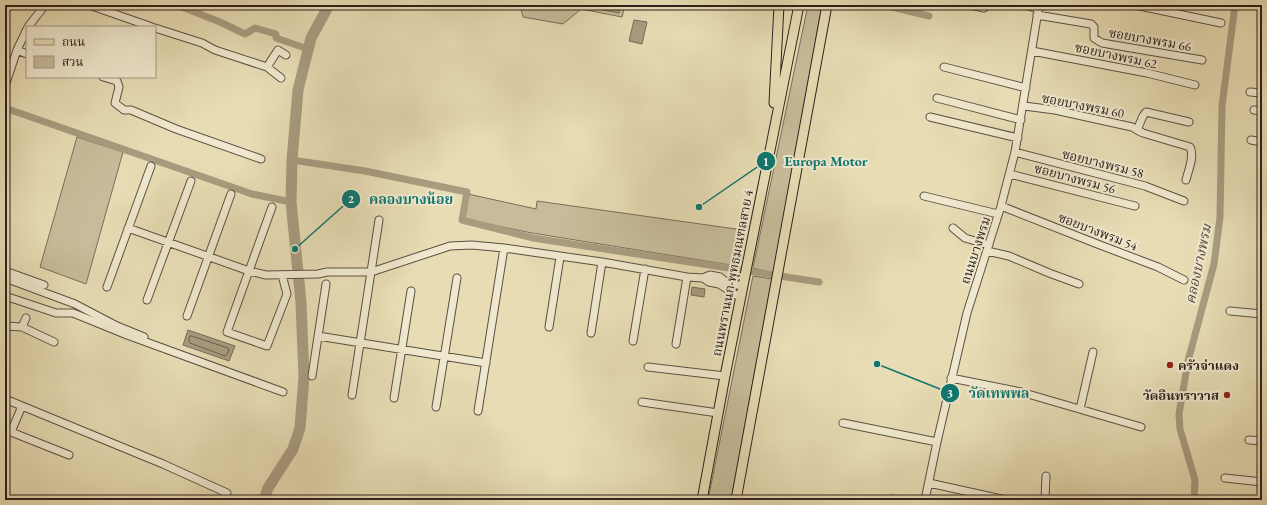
<svg xmlns="http://www.w3.org/2000/svg" width="1267" height="505" font-family="'EB Garamond','Noto Serif Thai',serif">
<rect width="100%" height="100%" fill="#e7dcb4"/>
<filter id="stains"><feTurbulence type="fractalNoise" baseFrequency=".005" numOctaves="4"/><feColorMatrix values="0 0 0 0 .2 0 0 0 0 .09 0 0 0 0 .02 0 0 0 .5 -.17"/></filter>
<radialGradient id="worn" r=".72"><stop offset=".6" stop-color="#630" stop-opacity="0"/><stop offset="1" stop-color="#630" stop-opacity=".3"/></radialGradient>
<path fill="#c7bc9a" stroke="#7a6e5b" d="M520 5H625L622 17 581 9 563 24 523 17Z
M808 5H822L774 273 753 268Z
M77 137 123 152 86 284 40 267Z
M468 194 536 209 537 201 743 230 737 266 532 233 463 219Z
M753 276 772 279 731 500H708Z"/>
<path fill="#a89c80" stroke="#776b58" d="M588 5H621L619 13 587 7Z
M634 20 647 22 642 44 629 41Z
M692 287 705 289 704 297 691 295Z
M188 330 235 346 229 361 183 345Z"/>
<g fill="none" stroke-linecap="round" stroke-linejoin="round">
<path stroke="#6a5e4e" stroke-width="1" d="M190 336H192L228 348 229 350 227 354 225 356 190 343 189 341Z"/>
<path stroke="#a89c80" stroke-width="7" d="M177 5 220 22 245 34 255 28 276 34V38L308 49
M884 5 929 16
M5 108 252 194 291 202
M292 160 365 171 467 192 462 220 533 238 819 282
M1194 500 1195 480 1180 429 1179 414 1188 361 1214 264 1220 217 1222 106 1235 5"/>
<path stroke="#a89c80" stroke-width="11" d="M264 500 268 488 293 449 300 428 304 377 301 302 291 202 292 160 298 90 311 38 329 5"/>
<g stroke="#5c5042" stroke-width="9">
<path id="minor" d="M89 5 152 27
M970 5 984 8 988 5
M1025 5 1038 9
M1135 5 1221 23
M1037 15 1091 24 1094 27V38L1102 43 1202 60
M28 27 45 5
M155 28 202 43 215 50 267 67 281 78
M17 50 27 54
M1032 51 1147 73 1195 85
M267 67 278 50 286 55
M944 67 1026 88
M103 77 117 81 119 87 115 103 124 110H131L176 129 261 159
M5 86 17 50 27 29
M1250 92 1262 93
M937 98 1021 120
M1024 106 1055 110 1132 127 1137 130 1143 116 1146 112 1189 122
M1254 110 1262 111
M930 117 1018 138
M1137 130 1143 133 1190 147C1195 156 1188 171 1186 180
M1251 140 1262 142
M1015 152 1145 186 1184 201
M1010 174 1135 206
M924 196 998 214
M1001 206 1100 245 1158 267 1184 280
M272 207 227 332 267 346 287 294 282 275
M128 228 249 271 266 275 318 274 327 272H371L450 246 472 245 504 248 602 262 687 277 703 278 710 275 720 277 730 285H743
M953 228 965 238 989 245
M987 251 1009 256 1049 273 1079 284
M5 271 44 285
M5 278 75 304 117 326 144 337
M703 278 709 282 719 284 741 298
M107 287 151 166
M5 296 56 313H73L127 335 283 392
M147 300 191 181
M1230 311 1262 314
M187 316 231 194
M5 326 22 327 54 342
M22 327 26 318
M549 327 560 257
M591 333 602 262
M318 336 486 363
M633 341 645 269
M676 344 687 277
M648 367 725 376
M312 376 326 284
M951 378 1021 392 1141 427
M352 395 379 220
M394 398 411 291
M5 399 163 464 227 493
M642 402 718 413
M22 406 11 432 69 455
M436 407 457 278
M1080 409 1093 352
M478 411 504 248
M843 423 937 442
M1249 440 1262 441
M1225 478 1262 482
M929 483 1006 500
M891 499 896 500
M925 500 937 442 967 313 1001 206 1015 152 1039 5
M1045 500 1046 476"/>
</g>
<g stroke="#2d211c" stroke-width="11">
<path id="major" d="M774 103 779 5
M702 500 725 376 799 5
M736 500 827 5"/>
</g>
<use href="#minor" stroke="#efe8ce" stroke-width="7"/>
<use href="#major" stroke="#e7dcb4" stroke-width="9"/>
</g>
<g fill="#8f2418" stroke="#efe8ce" stroke-width="1.5">
<circle cx="1170" cy="365" r="4"/>
<circle cx="1227" cy="395" r="4"/>
</g>
<g text-anchor="middle" stroke-width="4" stroke-linejoin="round" paint-order="stroke">
<g font-size="13" fill="#2d211c" stroke="#efe8ce">
<text transform="translate(1150 39) rotate(10)" y="5">ซอยบางพรม 66</text>
<text transform="translate(1116 55) rotate(12)" y="5">ซอยบางพรม 62</text>
<text transform="translate(1083 105) rotate(11)" y="5">ซอยบางพรม 60</text>
<text transform="translate(1103 163) rotate(14)" y="5">ซอยบางพรม 58</text>
<text transform="translate(1075 178) rotate(15)" y="5">ซอยบางพรม 56</text>
<text transform="translate(1098 231) rotate(21)" y="5">ซอยบางพรม 54</text>
<text transform="translate(975 250) rotate(-72)" y="5">ถนนบางพรม</text>
<text transform="translate(732 273) rotate(-79)" y="5">ถนนพรานนก-พุทธมณฑลสาย 4</text>
</g>
<g font-size="13" font-weight="bold" fill="#2d211c" stroke="#efe8ce" text-anchor="start">
<text x="1178" y="370">ครัวจ่าแดง</text>
<text x="1219" y="400" text-anchor="end">วัดอินทราวาส</text>
</g>
<g font-size="14" font-style="italic" fill="#584c3f" stroke="#efe8ce">
<text transform="translate(1198 264) rotate(-78)" y="5">คลองบางพรม</text>
</g>
</g>
<path fill="none" stroke="#0f766e" stroke-width="1.5" d="M699 207L766 161M295 249L351 199M877 364L950 393"/>
<g fill="#0f766e" stroke="#efe8ce" stroke-width="1.5">
<circle cx="699" cy="207" r="4"/>
<circle cx="295" cy="249" r="4"/>
<circle cx="877" cy="364" r="4"/>
<circle cx="766" cy="161" r="10"/>
<circle cx="351" cy="199" r="10"/>
<circle cx="950" cy="393" r="10"/>
</g>
<g font-size="12" text-anchor="middle" font-weight="bold" fill="#fff">
<text x="766" y="166">1</text>
<text x="351" y="203">2</text>
<text x="950" y="397">3</text>
</g>
<g font-size="14" text-anchor="middle" font-weight="bold" fill="#0f766e" stroke="#efe8ce" stroke-width="4" stroke-linejoin="round" paint-order="stroke">
<text x="826" y="166">Europa Motor</text>
<text x="411" y="204">คลองบางน้อย</text>
<text x="999" y="398">วัดเทพพล</text>
</g>
<rect width="1267" height="505" fill="none" stroke="#e7dcb4" stroke-width="20"/>
<rect x="6" y="6" width="1255" height="493" fill="none" stroke="#2d211c" stroke-width="2"/>
<rect x="10" y="10" width="1247" height="485" fill="none" stroke="#2d211c"/>
<rect x="26" y="26" width="130" height="52" fill="#efe8ce" stroke="#a19887"/>
<rect x="34" y="39" width="20" height="6" fill="#e7dcb4" stroke="#a19887"/>
<text x="62" y="46" font-size="12" fill="#2d211c">ถนน</text>
<rect x="34" y="56" width="20" height="12" fill="#c7bc9a" stroke="#a19887"/>
<text x="62" y="66" font-size="12" fill="#2d211c">สวน</text>
<rect width="100%" height="100%" filter="url(#stains)"/>
<rect width="100%" height="100%" fill="url(#worn)"/>
</svg>
